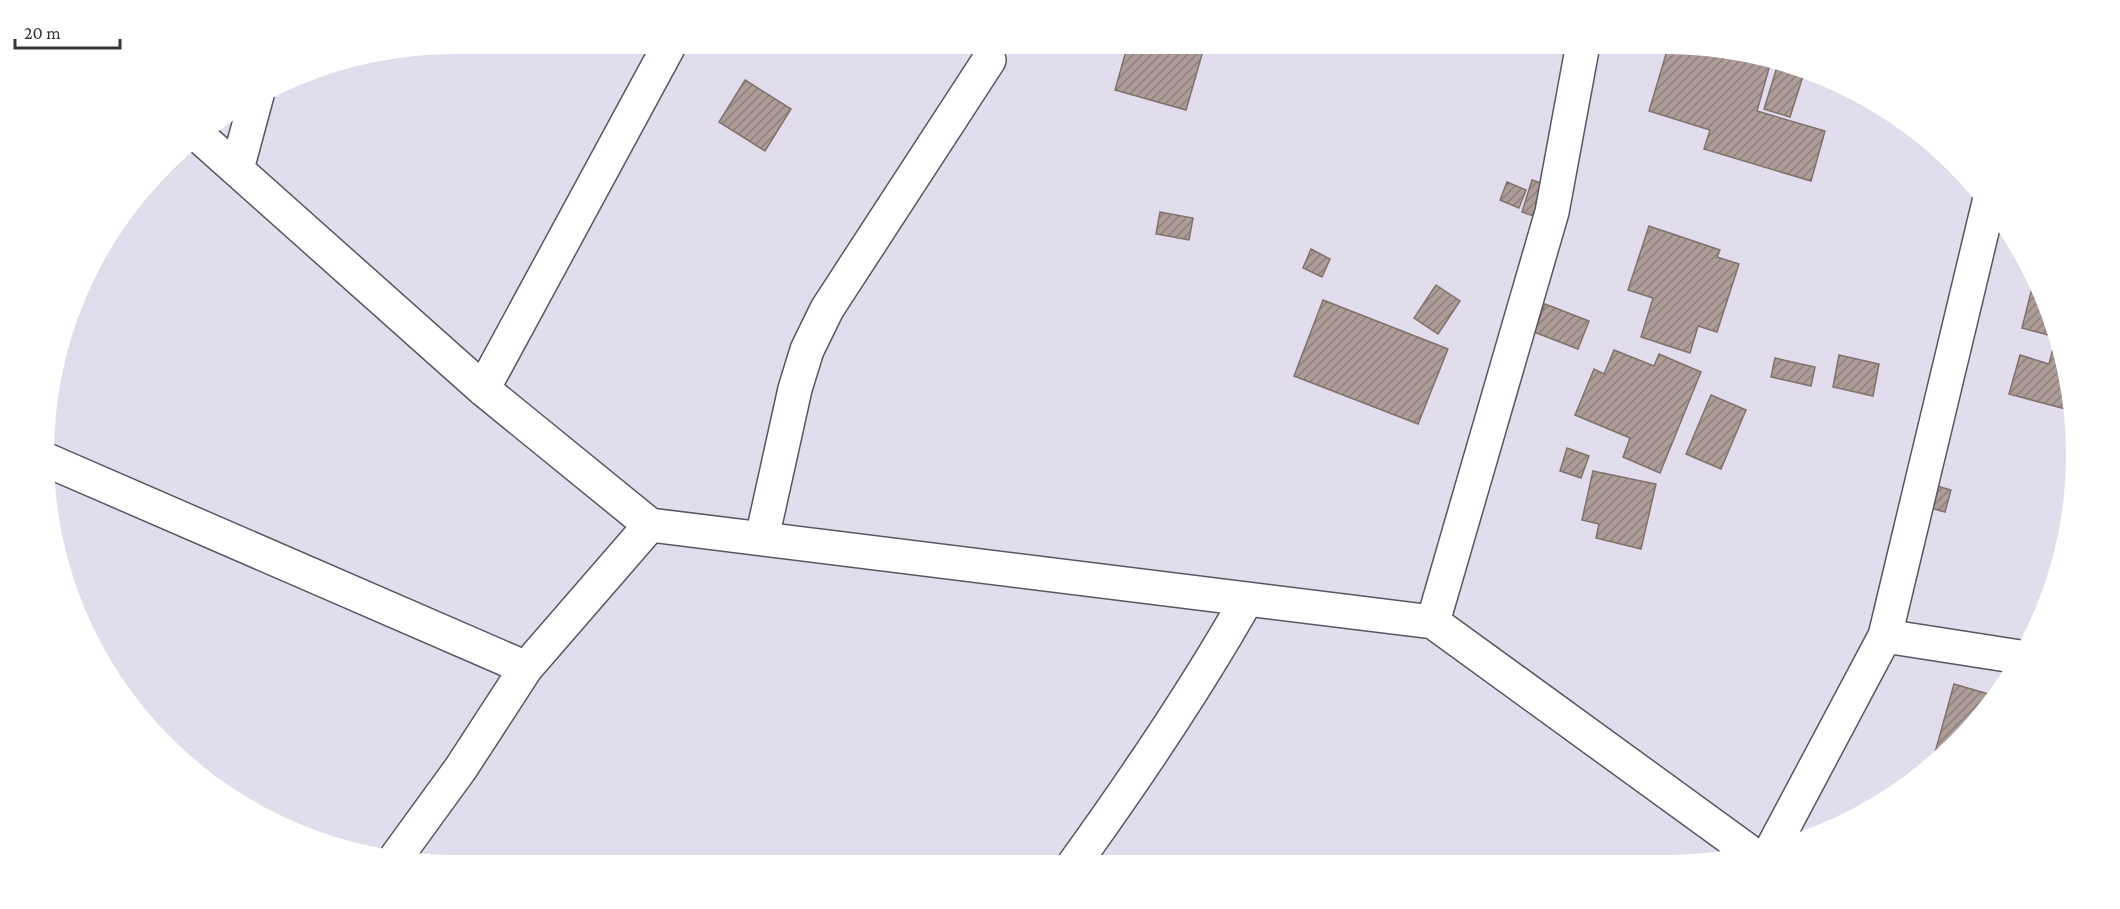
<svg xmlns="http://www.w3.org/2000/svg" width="2120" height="909" font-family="'Crimson Pro',serif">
<defs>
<pattern id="building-hatch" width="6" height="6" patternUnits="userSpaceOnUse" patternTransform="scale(1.5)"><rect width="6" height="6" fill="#ad9c97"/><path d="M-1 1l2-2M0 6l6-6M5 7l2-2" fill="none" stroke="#8e807c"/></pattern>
</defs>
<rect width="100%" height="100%" fill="#e2dded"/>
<path fill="url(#building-hatch)" stroke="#81716c" stroke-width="1.5" d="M1128 44H1205L1186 110 1115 90Z
M1669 44 1771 61 1757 111 1825 131 1811 181 1704 149 1710 130 1649 111Z
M1777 67 1803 76 1790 117 1764 109Z
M745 80 791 109 765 151 719 122Z
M1532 180 1556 188 1546 220 1522 212Z
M1507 182 1526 190 1519 208 1500 200Z
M1160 212 1193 218 1189 240 1156 234Z
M1649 226 1720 250 1717 257 1739 264 1717 332 1698 326 1690 353 1641 337 1653 298 1628 290Z
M1311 249 1330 259 1322 277 1303 268Z
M2035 276 2062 348 2073 411 2009 394 2020 355 2049 364 2056 337 2022 328Z
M1436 285 1460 301 1438 334 1414 318Z
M1323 300 1448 349 1418 424 1294 376Z
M1545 304 1589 321 1578 349 1534 332Z
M1614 350 1654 366 1659 354 1701 372 1660 473 1623 457 1630 438 1575 415 1594 369 1604 374Z
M1839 355 1879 364 1873 396 1833 387Z
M1775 358 1815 367 1811 386 1771 377Z
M1711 395 1746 410 1721 469 1686 454Z
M1567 448 1589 456 1581 478 1560 471Z
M1593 471 1656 484 1641 549 1596 538 1599 524 1582 520Z
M1930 484 1951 490 1945 512 1923 506Z
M1954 684 1992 695 1991 702 1931 767Z"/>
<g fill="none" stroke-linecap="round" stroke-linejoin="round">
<g stroke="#595562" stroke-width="36">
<path id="minor" d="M198 135 483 389 650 525 1433 622 1751 853
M237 169 257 95
M483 389 670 44
M49 461 526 668
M762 538 795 389 807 350 827 309 989 60
M1433 622 1552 212 1583 44
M1885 636 2020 657
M1774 845 1885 636 1989 202
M397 856 461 768 526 668 650 525
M1074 864C1136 778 1195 691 1247 599"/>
</g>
<use href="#minor" stroke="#fff" stroke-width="33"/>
</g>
<path d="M0 0H2120V909H0ZM454 54H1666A400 400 0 0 1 2066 454V455A400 400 0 0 1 1666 855H454A400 400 0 0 1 54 455V454A400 400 0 0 1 454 54Z" fill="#fff" fill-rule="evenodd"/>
<path d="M15 39v9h105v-9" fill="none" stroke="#36343a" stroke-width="3"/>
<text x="24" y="39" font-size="18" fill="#36343a" stroke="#ffffff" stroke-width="4.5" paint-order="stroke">20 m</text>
</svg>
